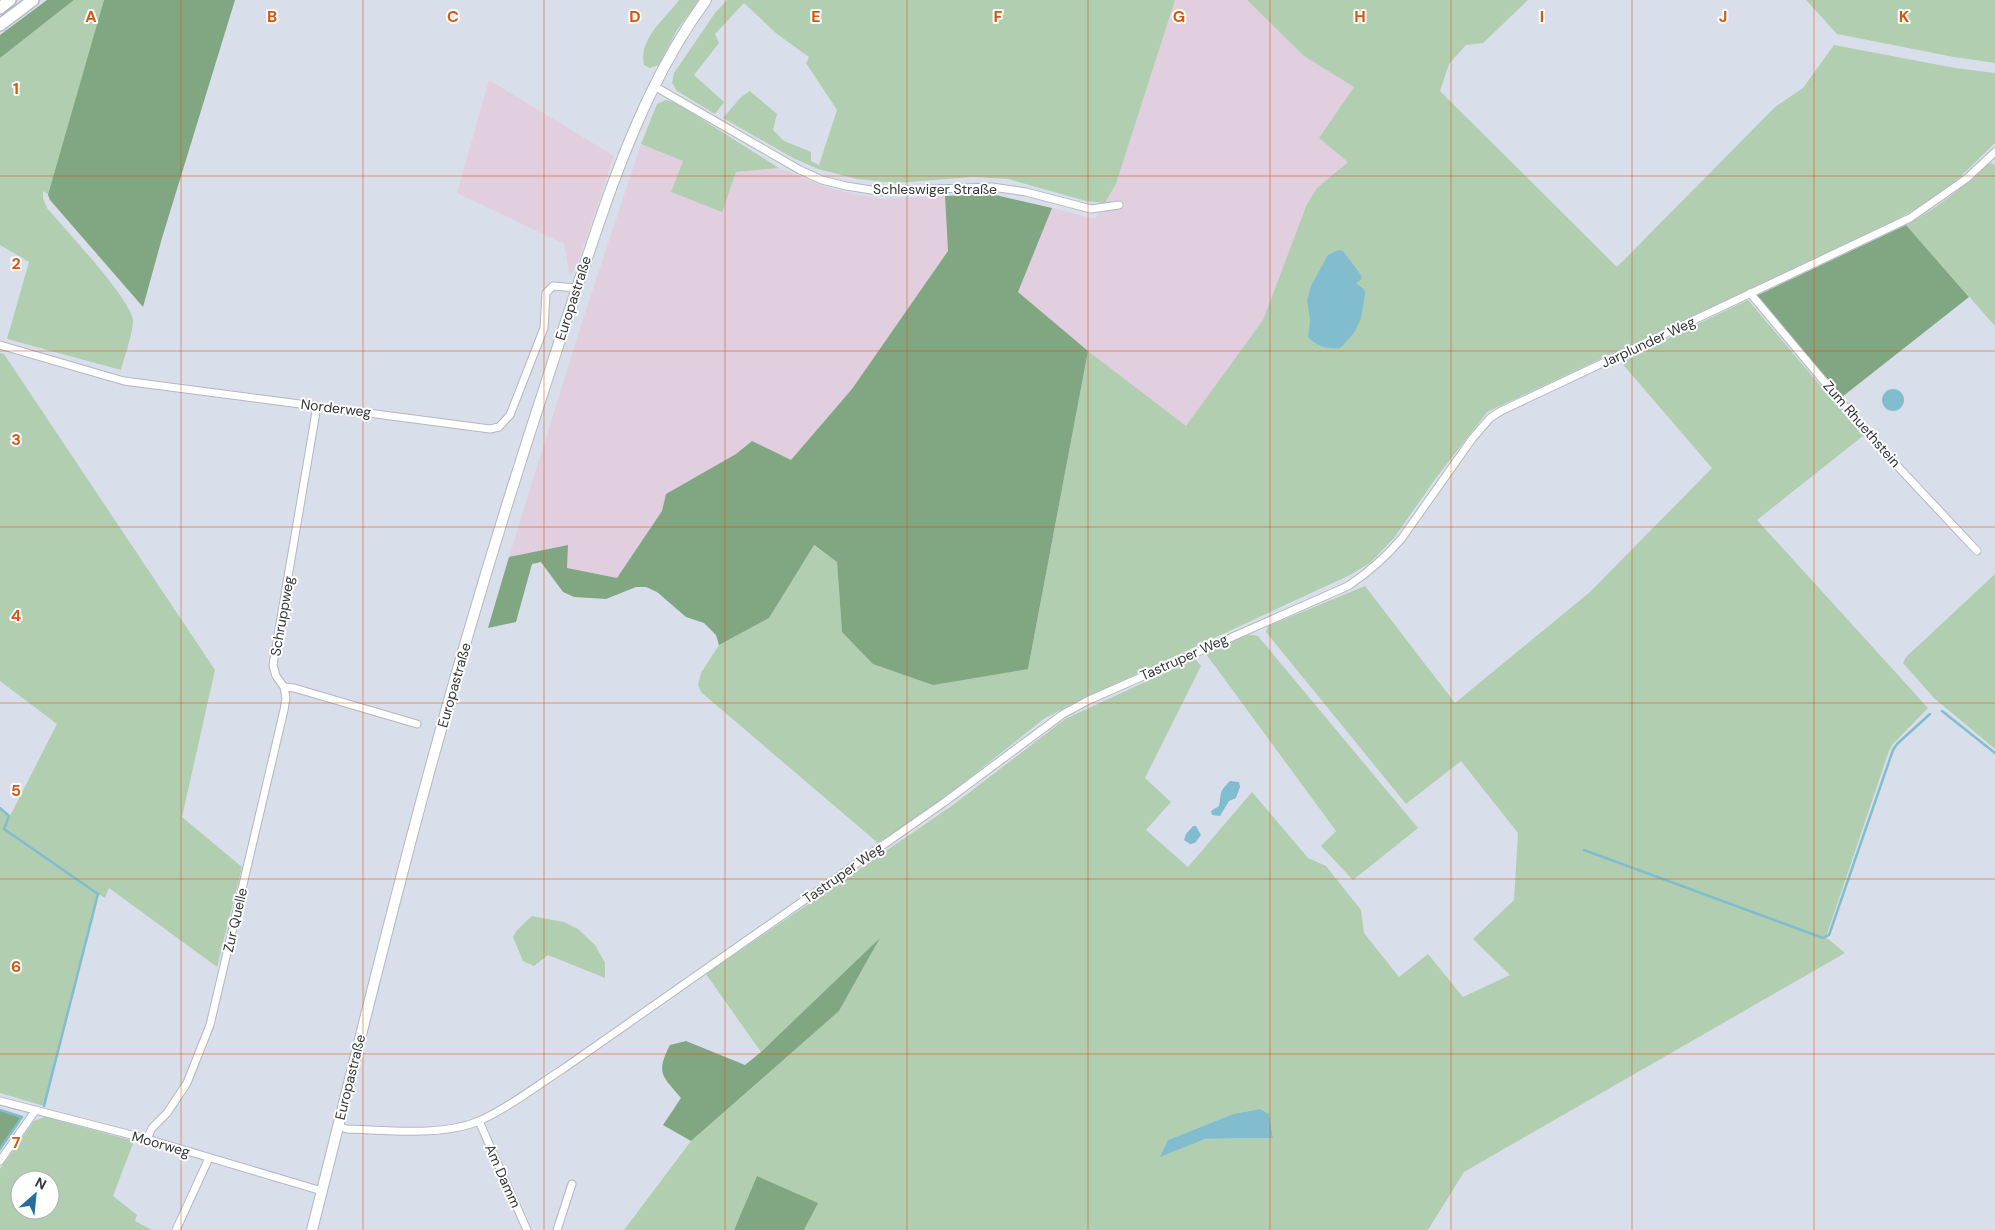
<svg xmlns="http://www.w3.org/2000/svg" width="1995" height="1230" font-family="'DM Sans',sans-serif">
<rect width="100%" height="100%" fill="#d9dfea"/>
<path fill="#e1cedf" d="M1175 0H1247L1304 56 1354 87 1319 138 1348 162 1317 188 1307 204 1263 320 1186 427 1088 351 1018 292 1052 208 1095 219 1116 185Z
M489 80 614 156 576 268 570 276 564 244 457 193Z
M641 144 683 161 671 191 721 212 736 172 779 168 823 186 849 193 882 199 945 196 948 251 852 389 791 460 752 441 736 454 666 494 662 511 617 578 566 568 568 545 509 557 581 325Z"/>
<path fill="#b1ceb1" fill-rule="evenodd" d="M74 0H104L49 195 43 191V198L47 208C63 227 133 301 133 321 133 333 124 358 121 370L7 339 29 262 0 245V58Z
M679 0H699L677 30 659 65 650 68 644 65C638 39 665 19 679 0Z
M727 0H1175L1116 184 1105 203 1086 201 1008 179 972 177 896 183 857 179 818 169 793 158 723 118 741 97 750 91 777 114 773 130 784 141 811 152V161L819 165 837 110 806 63 809 57 777 34 744 3 715 34 719 43 694 75 724 102 715 114 677 91 672 83 674 73 715 13Z
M1247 0H1528L1483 43 1466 45 1449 64 1440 91 1617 267 1775 107 1803 88 1834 45 1955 68 1995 73V143L1958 179 1933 199 1894 221 1487 412 1436 478 1394 538 1370 563 1350 575 1076 702 1045 718 943 799 878 843 702 693 698 685 701 673 719 645 769 618 813 545 837 562 842 632 1028 669 1088 351 1186 426 1263 320 1307 204 1317 188 1348 162 1319 138 1354 87 1304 56ZM1357 271 1361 275 1356 283 1364 289 1309 337 1310 321 1307 301Z
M1806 0H1995V63L1954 57 1837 34Z
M666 100 676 103 779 168 736 172 722 212 671 192 683 161 641 144 657 104Z
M1989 163 1994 164 1995 167V326L1906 225C1937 208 1963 188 1989 163Z
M1748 300 1863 436 1757 520 1928 708 1893 744 1889 751 1826 937 1845 953 1464 1172 1428 1230H804L817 1203 757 1176 734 1230H624L691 1141 839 1011 879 940 761 1052 706 974 953 805 1065 719 1195 659 1201 666 1145 778 1171 802 1146 830 1188 867 1252 792 1308 858 1326 866 1361 910 1364 933 1399 977 1428 954 1463 997 1510 975 1473 939 1514 900 1518 833 1461 761 1406 804 1266 632 1268 626 1365 586 1455 703 1590 592 1712 468 1620 361ZM1260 1109 1269 1114 1273 1138 1168 1140 1233 1114Z
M0 353 4 354 215 670 182 817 242 867 217 967 109 888 105 898 98 894 44 1106 0 1093V808L10 816 57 724 0 681Z
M1995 574V749L1934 698 1903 663 1906 657Z
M1246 634 1258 636 1418 828 1353 880 1321 846 1336 831 1206 654 1207 650Z
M532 916 564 922 578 929 595 945 605 963V978L548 955 534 966 523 961 513 937 517 930Z
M45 1117 134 1141 113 1196 137 1215 135 1221 152 1230H0V1169L34 1121ZM20 1180H50V1210H20Z"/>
<path fill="#80a682" d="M47 0H74L0 58V35Z
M104 0H235L162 238 143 307 50 200 48 195Z
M991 194 1052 208 1018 292 1088 351 1028 669 933 685 873 664 842 632 837 562 814 545 769 618 719 645 716 635 704 623 686 617 657 592 646 587H636L606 599 574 597 563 592 541 562 532 564 516 622 488 628 509 557 568 545 567 568 617 578 662 511 666 494 736 454 752 441 791 460 852 389 948 251 945 196Z
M1906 225 1969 297 1842 397 1756 296Z
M880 938 839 1011 691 1141 663 1125 681 1098C663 1076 655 1074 670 1045L686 1041 745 1065 761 1052Z
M0 1110 22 1117 0 1149Z
M757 1176 818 1203 804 1230H734Z"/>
<path fill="#81bdce" d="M1339 250 1343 251 1361 275 1362 279 1356 283 1364 289 1365 293C1361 321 1361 328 1340 348 1328 349 1317 347 1308 337L1310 321 1307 301 1311 286 1328 255Z
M1882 400a11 11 0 1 1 22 0a11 11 0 1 1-22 0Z
M1230 781 1239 782 1240 787 1236 798 1229 801 1220 816 1212 815 1211 811 1219 806C1222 792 1218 793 1230 781Z
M1193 826H1196L1201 835 1195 843 1190 844 1184 840 1186 834Z
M1260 1109 1269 1114 1273 1138 1205 1139 1160 1157 1168 1140 1233 1114Z"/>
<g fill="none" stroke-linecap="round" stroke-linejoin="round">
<path stroke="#81bdce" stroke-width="2.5" d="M1942 711 1995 753
M0 808 9 816 4 829 98 894 44 1106
M1584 850 1823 938 1829 935 1893 750 1897 744 1930 714
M0 1110 22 1117 0 1149"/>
<g stroke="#b2b7c1" stroke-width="9">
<path id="minor" d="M654 86 800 170 822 180 846 186 878 191 992 187 1026 192 1091 209 1119 205
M1750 293 1874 441 1977 551
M0 345 124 381 490 429 499 427 510 415 544 328 546 293 553 286 576 288
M317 406 273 665 276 676 284 687 294 688 417 724
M0 1101 147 1139 322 1191
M479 1121 527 1230
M337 1126 347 1129C386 1130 445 1137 481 1120 510 1107 536 1086 563 1069L946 801 1063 714 1089 700 1348 586C1369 572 1386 557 1402 538L1472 439 1490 418 1501 411 1910 218 1966 179 1995 152
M147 1139 152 1128 167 1113 187 1083 210 1025 284 710 286 698 284 687
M0 1161 35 1111
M176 1230 209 1158
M557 1230 572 1184"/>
</g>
<g stroke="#b2b7c1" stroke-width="12">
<path id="secondary" d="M312 1230C351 1077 388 922 430 769 465 640 504 511 546 383 566 321 586 259 608 197 633 128 662 60 706 0"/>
</g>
<g stroke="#b2b7c1" stroke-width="14">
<path id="trunk" d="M0 8 10 0
M0 25 33 0"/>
</g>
<use href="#minor" stroke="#fff" stroke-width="7"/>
<use href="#secondary" stroke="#fff" stroke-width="10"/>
<use href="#trunk" stroke="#fff" stroke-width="11"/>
</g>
<path fill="none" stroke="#d65611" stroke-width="1" stroke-opacity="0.55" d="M181 0V1230M363 0V1230M544 0V1230M725 0V1230M907 0V1230M1088 0V1230M1270 0V1230M1451 0V1230M1632 0V1230M1814 0V1230M0 176H1995M0 351H1995M0 527H1995M0 703H1995M0 879H1995M0 1054H1995"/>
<g text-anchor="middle" stroke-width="4" stroke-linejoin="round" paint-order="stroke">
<g font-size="14" fill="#33363a" stroke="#fff">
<text x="935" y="194">Schleswiger Straße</text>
<text transform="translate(573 298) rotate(-72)" y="5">Europastraße</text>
<text transform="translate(1648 342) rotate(-25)" y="5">Jarplunder Weg</text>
<text transform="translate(336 408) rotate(7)" y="5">Norderweg</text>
<text transform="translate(1862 424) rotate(49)" y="5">Zum Rhuethstein</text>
<text transform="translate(282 616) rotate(-80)" y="5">Schruppweg</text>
<text transform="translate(1184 657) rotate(-24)" y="5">Tastruper Weg</text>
<text transform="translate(454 685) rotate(-74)" y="5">Europastraße</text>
<text transform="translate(843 873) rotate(-35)" y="5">Tastruper Weg</text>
<text transform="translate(235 920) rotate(-77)" y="5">Zur Quelle</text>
<text transform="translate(350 1077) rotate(-76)" y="5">Europastraße</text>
<text transform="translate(161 1144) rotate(16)" y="5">Moorweg</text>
<text transform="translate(503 1176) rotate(66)" y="5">Am Damm</text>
</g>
</g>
<g font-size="16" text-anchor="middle" font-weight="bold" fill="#d65611" stroke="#fff" stroke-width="4" stroke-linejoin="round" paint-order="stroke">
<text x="91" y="22">A</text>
<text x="272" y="22">B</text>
<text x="453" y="22">C</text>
<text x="635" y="22">D</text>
<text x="816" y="22">E</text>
<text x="998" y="22">F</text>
<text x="1179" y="22">G</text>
<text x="1360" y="22">H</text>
<text x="1542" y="22">I</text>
<text x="1723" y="22">J</text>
<text x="1904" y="22">K</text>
<text x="16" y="94">1</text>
<text x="16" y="269">2</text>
<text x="16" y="445">3</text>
<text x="16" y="621">4</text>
<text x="16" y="796">5</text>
<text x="16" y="972">6</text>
<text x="16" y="1148">7</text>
</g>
<g transform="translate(35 1195) rotate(27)"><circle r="24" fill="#ffffff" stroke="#adafb0"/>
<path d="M0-4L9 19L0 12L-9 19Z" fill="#236da0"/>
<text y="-8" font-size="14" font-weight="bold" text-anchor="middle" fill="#33363a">N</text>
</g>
</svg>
